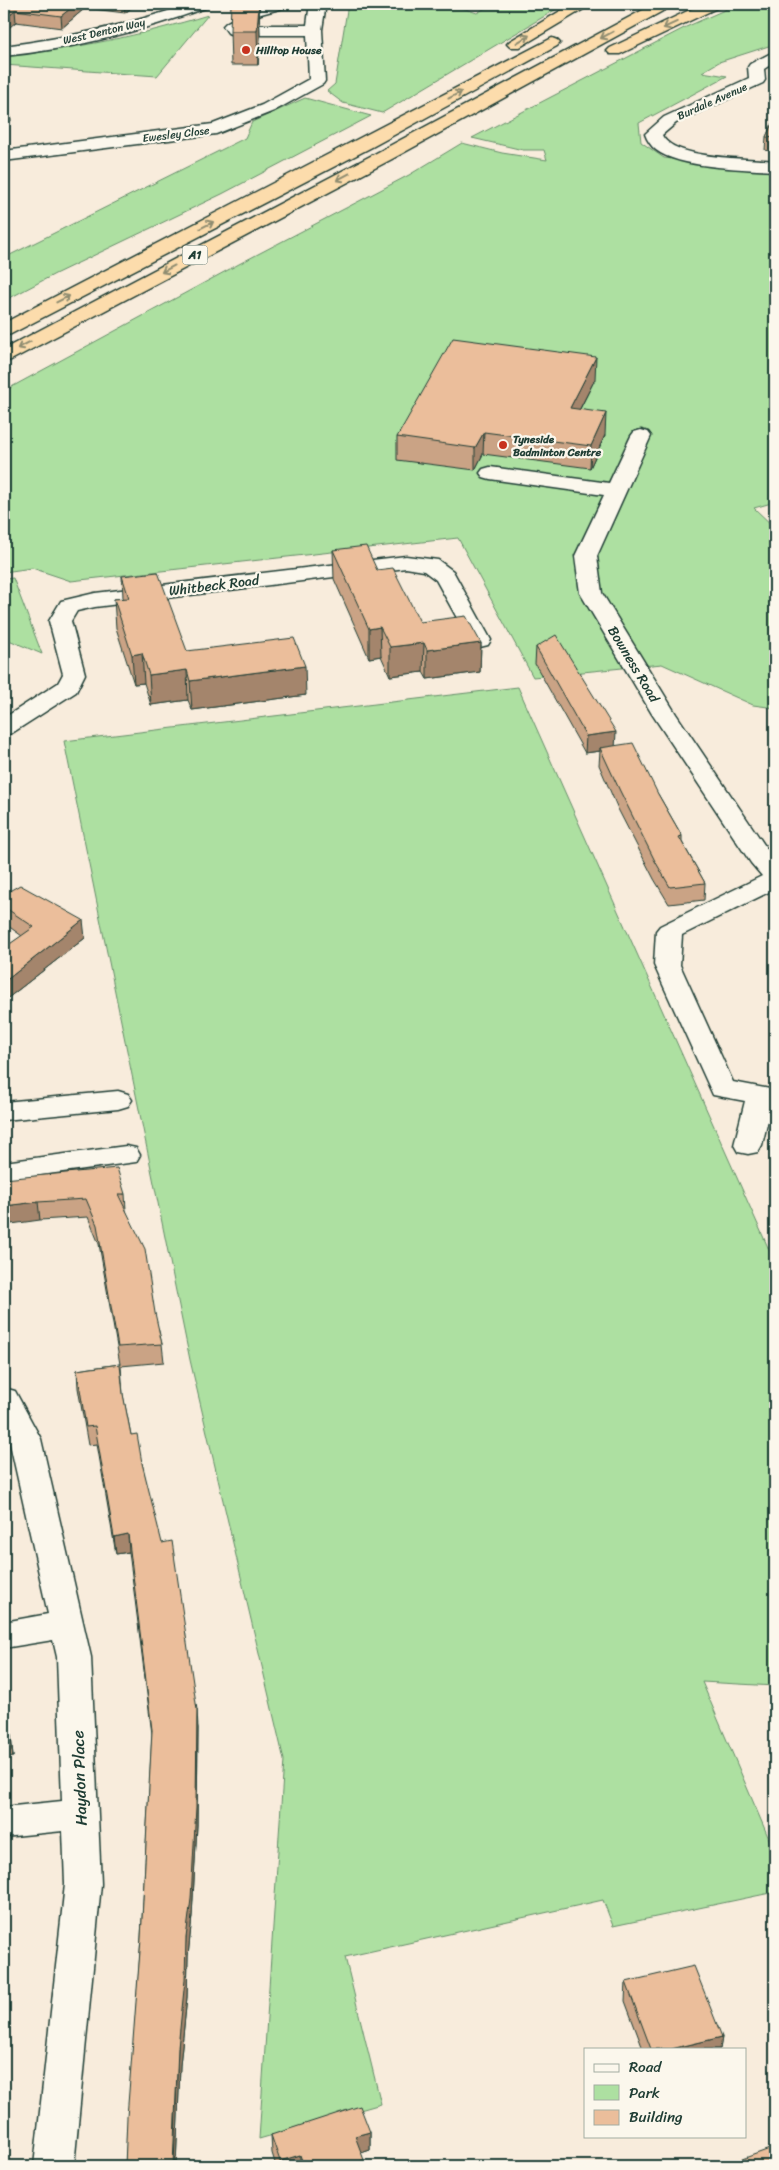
<svg xmlns="http://www.w3.org/2000/svg" width="779" height="2170" font-family="Sriracha,sans-serif">
<rect width="100%" height="100%" fill="#f8ecdc"/>
<filter id="ink" filterUnits="userSpaceOnUse"><feTurbulence type="fractalNoise" baseFrequency=".02" numOctaves="2"/><feDisplacementMap in="SourceGraphic" scale="10" xChannelSelector="R" yChannelSelector="G"/><feConvolveMatrix kernelMatrix="1 2 1 2 8 2 1 2 1" color-interpolation-filters="sRGB"/></filter>
<g filter="url(#ink)">
<path fill="#ade0a1" stroke="#668e6a" d="M348 4H451L477 13 492 4H565L382 113 343 103 327 91 335 84Z
M738 4H775V44L719 62 702 72 727 76 639 123 641 142 664 158 775 170V502L754 508 775 528V708L753 705 662 664 533 677 458 538 71 581 32 568 4 572V391L239 264 409 175 462 143 502 153 547 160 544 150H523L472 138 686 27Z
M208 15 157 76 4 65V55C74 50 142 35 208 15Z
M305 98 371 116 222 194 55 274 4 301V258L245 138 252 122Z
M13 578 42 654 4 638V579Z
M518 687 775 1263V1686L702 1682 775 1853V1892L613 1926 603 1900 345 1957 381 2104 259 2139 284 1760 190 1360 64 741Z"/>
<g fill="none" stroke-linecap="round" stroke-linejoin="round">
<g stroke="#1f3d34" stroke-width="3">
<path id="minor" d="M189 4H211L208 7C142 31 74 49 4 56V46C67 38 129 25 189 4Z
M266 4H290L287 7 261 14 243 25H307L309 10 306 4H321L325 10 322 30 325 81 323 84 274 111 216 134 4 161V151L213 124 262 105 309 79 307 35H233L228 33 223 26 226 23 251 8Z
M775 51V62L764 69 765 80 763 83 676 123 662 135C673 160 750 158 775 161V171C746 169 679 168 656 150 651 146 647 140 645 134L664 117 749 78 748 67 750 64Z
M641 430 648 432 651 436 597 556 602 593 676 714 775 861V889L682 935 680 965 733 1082 770 1089 774 1095 762 1145 758 1152 748 1154 738 1152 734 1145 745 1101 713 1095 654 965 656 931 660 926 762 876 751 863 652 714 580 593 575 556 604 495 490 479 483 477 480 473 483 469 490 467 609 483 631 436 634 432Z
M406 556 438 560 453 571 491 640 488 645 480 647 472 645 436 580 424 571 406 568 95 607 77 611 71 621 85 674 76 692 12 733 4 735V718L58 683 63 674 49 621 61 601 95 593Z
M118 1091 128 1094 132 1100 128 1106 118 1109 4 1120V1102Z
M126 1146 136 1148 140 1155 136 1162 4 1180V1162Z
M4 1388 15 1391 41 1439 91 1657 101 1884 74 2166H34L65 1884 63 1831 4 1837V1807L62 1801 57 1657 53 1640 4 1648V1622L48 1614 9 1439 4 1428Z"/>
</g>
<g stroke="#1f3d34" stroke-width="3">
<path id="highway" d="M572 4H590L587 7 520 47H510L507 44 510 41Z
M654 4H673L670 7 392 159 11 360 4 362V349L380 151Z
M702 4H722L719 7 620 54H610L607 51 610 48Z
M552 38 557 40 560 43 557 46 372 147 11 334 4 336V323Z"/>
</g>
<use href="#minor" fill="#fbf7ec" fill-rule="evenodd"/>
<use href="#highway" fill="#fcdcac" fill-rule="evenodd"/>
</g>
<path fill="#caa385" stroke="#1f3d34" d="M4 4H136L125 13 85 8 62 28 16 22Z
M259 4 260 37 258 65H231L230 31Z
M775 117V152L765 150 766 137Z
M595 379 580 409 605 435 590 468 483 454 475 470 397 460V437Z
M333 550 377 570 420 622 481 643 480 672 427 679 423 672 390 676 381 656 369 658 334 579Z
M122 576 187 651 306 695 192 710 188 700 151 705 144 683 134 684 116 628 114 599 123 598Z
M536 647 615 746 658 794 682 836V842L705 883 704 900 669 904 654 879 618 809 599 765 600 751 585 753 535 664Z
M4 894 85 938 4 1001V948L22 936 4 923Z
M4 1179 125 1194 126 1210 162 1344 164 1362 121 1366 123 1395 131 1435 142 1463 198 1728 197 1825 192 1916 188 1956 187 1997 180 2065 176 2165 125 2166 141 1938 152 1734 129 1552 116 1554 97 1444 88 1445 78 1388 77 1370 120 1364 99 1244 88 1217 40 1220Z
M4 1659 13 1757 4 1759Z
M626 1982 722 2037 720 2049H643L625 2001Z
M370 2132V2150L361 2153 364 2166H276L272 2153 271 2135Z"/>
<path fill="#a4856c" stroke="#1f3d34" d="M76 4H84L85 8 62 28 61 16Z
M124 4H136L125 13Z
M259 4 260 37 258 65 257 31Z
M15 10 16 22 4 32V19Z
M10 107 11 121 4 122V108Z
M596 357 595 379 569 430 570 408Z
M606 413 605 435 590 468 591 446Z
M484 432 483 454 475 470V448Z
M380 627 381 656 369 658V629Z
M424 643 423 672 390 676V647Z
M481 643 480 672 427 679V650Z
M142 653 144 683 134 684 132 655Z
M305 666 306 695 192 710 190 681Z
M187 670 188 700 151 705 149 675Z
M616 732 615 749 600 748V751L585 753 586 736Z
M83 920 85 938 4 1001V982Z
M38 1202 40 1220 4 1225V1206Z
M128 1534 129 1552 116 1554 114 1537Z
M4 1659 5 1670 13 1757 10 1739Z
M197 1710 198 1728 197 1825 192 1916 188 1956 187 1997 180 2065 176 2166H174L178 2048 186 1938Z
M4 1896 6 1914 4 1927Z
M722 2037 720 2049H671Z
M370 2132V2150L355 2155V2136Z
M300 2155V2166H280V2161Z
M364 2160V2166H347Z"/>
<path fill="#ebbe9b" stroke="#1f3d34" d="M4 4H76L61 16 15 10 4 19Z
M231 4H259L257 31H230Z
M4 96 10 107 4 108Z
M775 117V138L766 137Z
M453 338 596 357 570 408 606 413 591 446 484 432 475 448 397 437Z
M366 546 377 570 393 568 420 622 466 616 481 643 427 650 424 643 390 647 380 627 369 629 333 550Z
M158 572 187 651 294 638 305 666 190 681 187 670 149 675 142 653 132 655 114 599 129 598 122 576Z
M556 635 616 732 586 736 536 647Z
M633 743 658 794 682 836 679 837 705 883 670 887 655 861 620 791 600 748Z
M20 885 83 920 4 982V948L34 927 4 907V894Z
M117 1168 125 1194H118L145 1249 155 1313 162 1344 118 1347 97 1225 86 1199 38 1202 4 1206V1179Z
M120 1364 123 1394 131 1435 137 1434 142 1463 162 1543 172 1541 197 1710 196 1807 191 1899 186 1938 185 1980 178 2048 173 2165H200V2166H125L127 2117 141 1938 152 1730 128 1534 114 1537 95 1426 86 1427 77 1370Z
M4 1663 10 1739H4Z
M694 1966 722 2037 671 2049H651L626 1982Z
M360 2106 370 2132 355 2136 364 2160 347 2166H304L300 2155 280 2161 271 2135Z
M775 2147V2166H723Z"/>
<defs><path id="oneway-shaft" d="M-6 0H5M1.5-3L5.5 0L1.5 3" fill="none" stroke-width="1.6" stroke-linecap="round" stroke-linejoin="round" transform="scale(1.25)"/></defs>
<g stroke="#8e8c70">
<use href="#oneway-shaft" transform="translate(670 25) rotate(155)"/>
<use href="#oneway-shaft" transform="translate(607 35) rotate(152)"/>
<use href="#oneway-shaft" transform="translate(523 39) rotate(-31)"/>
<use href="#oneway-shaft" transform="translate(455 95) rotate(-28)"/>
<use href="#oneway-shaft" transform="translate(343 177) rotate(152)"/>
<use href="#oneway-shaft" transform="translate(207 225) rotate(-27)"/>
<use href="#oneway-shaft" transform="translate(168 269) rotate(152)"/>
<use href="#oneway-shaft" transform="translate(63 299) rotate(-27)"/>
<use href="#oneway-shaft" transform="translate(24 345) rotate(152)"/>
</g>
</g>
<g fill="#c8321e" stroke="#fbf7ec" stroke-width="2">
<circle cx="246" cy="50" r="5"/>
<circle cx="503" cy="445" r="5"/>
</g>
<g text-anchor="middle" stroke-width="4.5" stroke-linejoin="round" paint-order="stroke">
<g font-size="11" fill="#1f3d34" stroke="#fbf7ec">
<text transform="translate(104 31) rotate(-13)" y="4">West Denton Way</text>
<text transform="translate(712 101) rotate(-24)" y="4">Burdale Avenue</text>
<text transform="translate(176 134) rotate(-7)" y="4">Ewesley Close</text>
</g>
<g font-size="11" font-weight="bold" fill="#1f3d34" stroke="#fbf7ec" text-anchor="start">
<text x="256" y="54">Hilltop House</text>
<text x="513" y="443">Tyneside<tspan x="513" dy="13">Badminton Centre</tspan></text>
</g>
<rect fill="#fbf7ec" stroke="#61756b" stroke-width="1" x="182.5" y="245.5" width="25" height="19" rx="4"/>
<g font-size="12" font-weight="bold" fill="#1f3d34">
<text x="195" y="259">A1</text>
</g>
<g font-size="14" fill="#1f3d34" stroke="#fbf7ec">
<text transform="translate(214 585) rotate(-7)" y="5">Whitbeck Road</text>
<text transform="translate(634 664) rotate(59)" y="5">Bowness Road</text>
</g>
<g font-size="16" fill="#1f3d34" stroke="#fbf7ec">
<text transform="translate(79 1778) rotate(-92)" y="6">Haydon Place</text>
</g>
</g>
<rect width="779" height="2170" fill="none" stroke="#fbf7ec" stroke-width="20"/>
<rect x="10" y="10" width="759" height="2150" fill="none" stroke="#1f3d34" stroke-width="2" filter="url(#ink)"/>
<rect x="584" y="2048" width="162" height="90" fill="#fbf7ec" stroke="#a3ada2"/>
<rect x="594" y="2064" width="25" height="8" fill="#fbf7ec" stroke="#a3ada2"/>
<text x="629" y="2072" font-size="15" fill="#1f3d34">Road</text>
<rect x="594" y="2085" width="25" height="15" fill="#ade0a1" stroke="#a3ada2"/>
<text x="629" y="2098" font-size="15" fill="#1f3d34">Park</text>
<rect x="594" y="2110" width="25" height="15" fill="#ebbe9b" stroke="#a3ada2"/>
<text x="629" y="2122" font-size="15" fill="#1f3d34">Building</text>
</svg>
